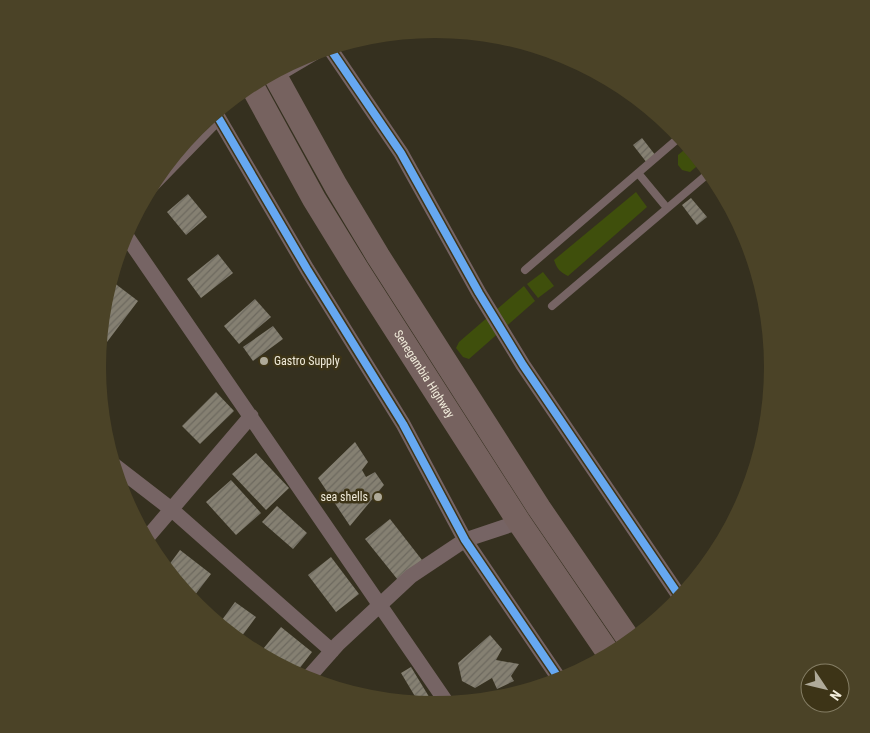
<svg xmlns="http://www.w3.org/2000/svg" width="870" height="733" font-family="'Roboto Condensed',sans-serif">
<defs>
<pattern id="building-hatch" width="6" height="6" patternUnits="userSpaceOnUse" patternTransform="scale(1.25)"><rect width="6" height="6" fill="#858072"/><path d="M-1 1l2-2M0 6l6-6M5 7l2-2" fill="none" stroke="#6d695f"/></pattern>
</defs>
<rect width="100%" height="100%" fill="#35301f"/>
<path fill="#3f4f0c" d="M689 146 702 162 690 172 682 170 678 165V155Z
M636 192 647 207 568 276C560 272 557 269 554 260Z
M543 272 554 286 538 298 527 284Z
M524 286 535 301 469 359 463 357 456 348 459 342Z"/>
<path fill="url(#building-hatch)" d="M642 138 656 156 647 163 633 145Z
M188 194 207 217 186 235 167 212Z
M691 198 707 217 697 225 682 205Z
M218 254 233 273 201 298 187 279Z
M113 282 138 301 104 346 100 343 104 300 107 290Z
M255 299 271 317 239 344 224 326Z
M273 326 283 339 253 361 243 347Z
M216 392 234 411 200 444 182 426Z
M355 442 368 462 362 470 366 477 375 472 384 485 350 526 318 478Z
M256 453 289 488 266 510 232 474Z
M231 480 261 513 236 535 206 502Z
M277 506 307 533 293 549 262 522Z
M390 519 422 560 398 580 365 539Z
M180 550 211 574 191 600 166 569Z
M331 557 359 594 336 612 308 575Z
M235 602 256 617 239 640 219 624Z
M281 627 312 652 296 673 259 654Z
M490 635 502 649 496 660 519 664 511 676 514 681 497 689 492 678 475 688 462 681 458 663Z
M411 667 431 700 426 703H419L401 673Z"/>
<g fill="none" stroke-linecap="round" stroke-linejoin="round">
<path stroke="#766464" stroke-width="8" d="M638 173 667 208
M525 270 681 136
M552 306 710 172"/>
<path stroke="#766464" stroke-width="15" d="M329 47 401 153 479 293 523 365 680 597
M275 76 319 50
M215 112 307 269 403 424 465 540 560 680
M149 188 217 118
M125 234 447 703
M114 465 171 509 332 651
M146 539 251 416
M307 679 338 644 411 576 465 540 519 522"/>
<g stroke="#76625f" stroke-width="24">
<path d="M273 72 336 186 378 256 539 508 630 641"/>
<path id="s1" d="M251 84 314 199 357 269 519 522 609 654"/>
</g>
<g stroke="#3d3417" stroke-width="11">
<path id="cycleway" d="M329 47 401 153 479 293 523 365 680 597
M215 112 307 269 403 424 465 540 560 680"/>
</g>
<use href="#cycleway" stroke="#66a8f1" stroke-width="8"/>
</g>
<g fill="#afaa99" stroke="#3d3417" stroke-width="2">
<circle cx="264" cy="361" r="5"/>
<circle cx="378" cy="497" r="5"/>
</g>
<g text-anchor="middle" stroke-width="5" stroke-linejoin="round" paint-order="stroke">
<g font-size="12" fill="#f1ecdb" stroke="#3d3417" text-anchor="start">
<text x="274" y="365">Gastro Supply</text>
<text x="368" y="501" text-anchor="end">sea shells</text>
</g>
<g font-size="12" fill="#f1ecdb" stroke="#3d3417">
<text dy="4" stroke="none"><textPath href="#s1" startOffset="338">Senegambia Highway</textPath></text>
</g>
</g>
<path d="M0 0H870V733H0ZM106 367a329 329 0 1 1 658 0a329 329 0 1 1-658 0Z" fill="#4b4327" fill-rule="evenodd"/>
<g transform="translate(825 688) rotate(125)"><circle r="24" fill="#3d3417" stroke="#857e65"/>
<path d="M0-4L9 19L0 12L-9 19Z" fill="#afaa99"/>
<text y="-8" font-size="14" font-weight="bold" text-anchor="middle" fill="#f1ecdb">N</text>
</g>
</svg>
